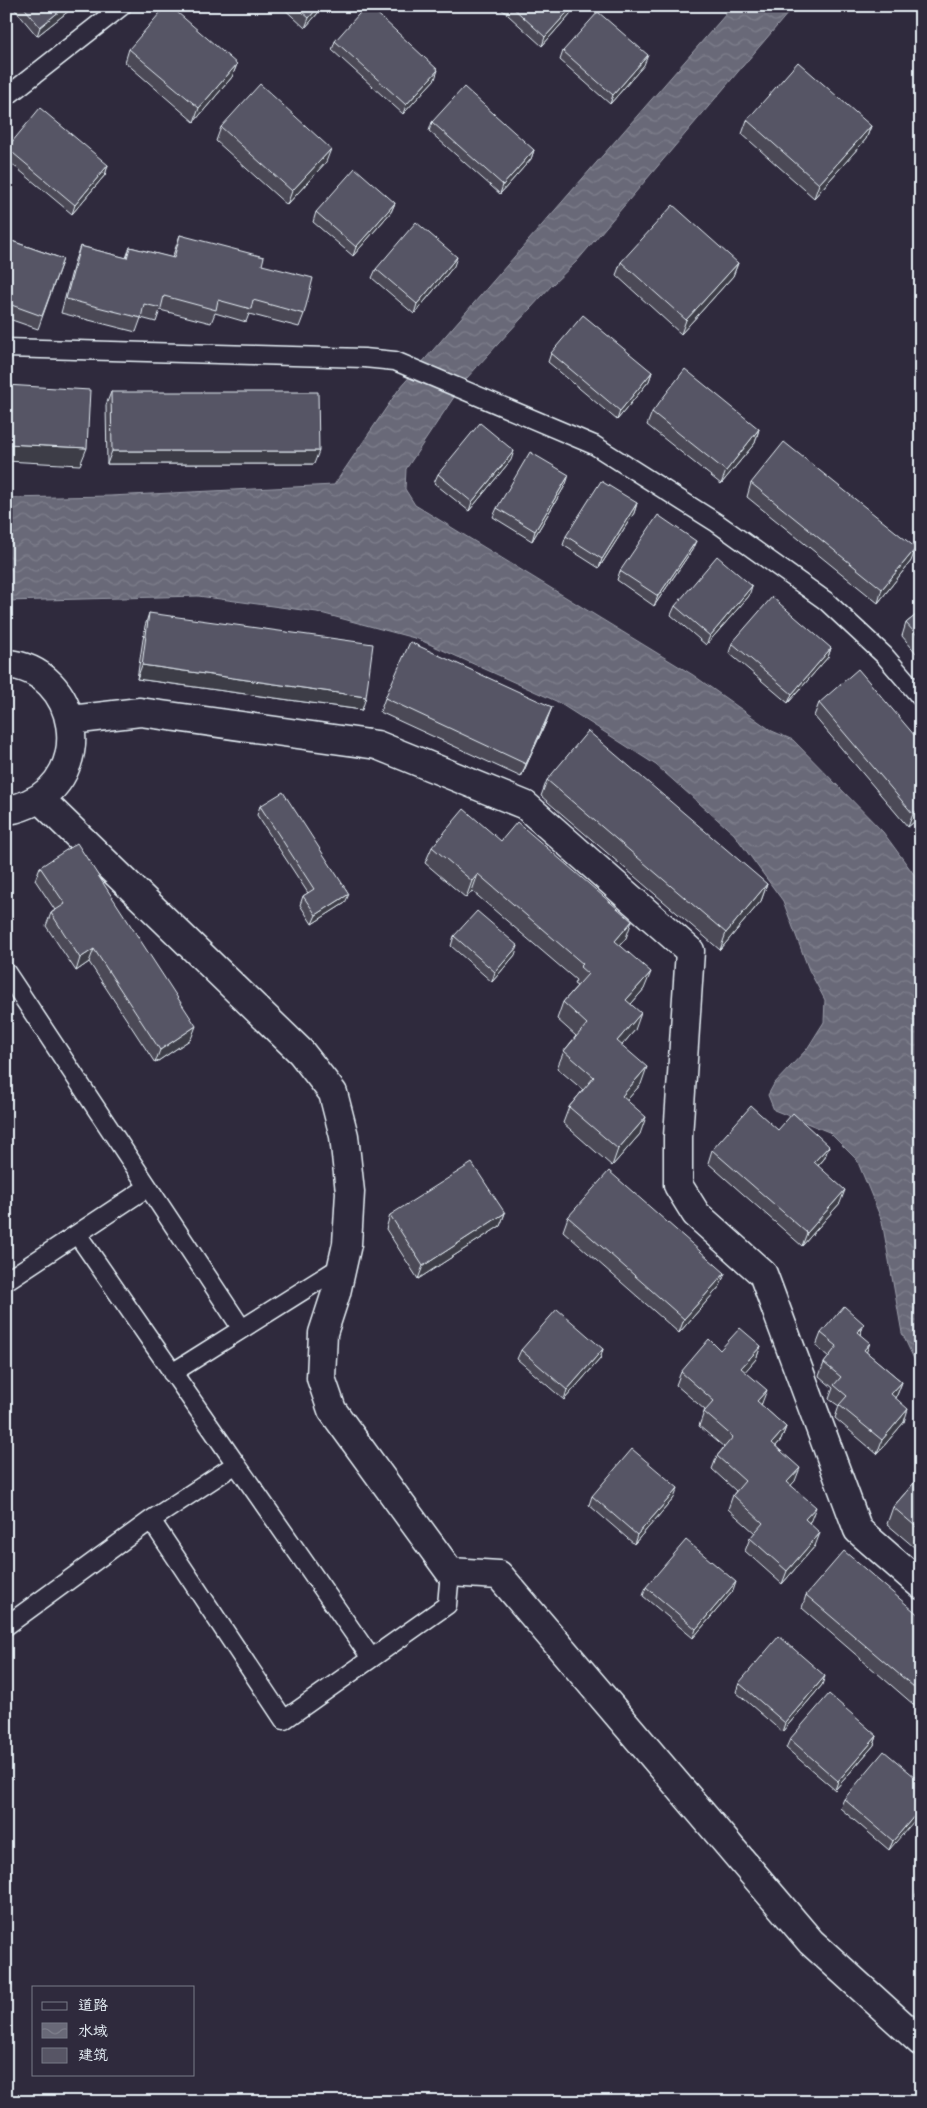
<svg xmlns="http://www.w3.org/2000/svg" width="927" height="2108" font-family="'Playpen Sans','LXGW WenKai TC',sans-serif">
<defs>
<pattern id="water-waves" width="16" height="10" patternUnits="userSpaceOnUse" patternTransform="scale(1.25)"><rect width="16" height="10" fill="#696978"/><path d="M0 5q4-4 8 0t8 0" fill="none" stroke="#7e7f8c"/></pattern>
</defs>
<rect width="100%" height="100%" fill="#2f2a3d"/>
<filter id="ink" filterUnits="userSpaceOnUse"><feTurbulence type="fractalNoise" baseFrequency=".02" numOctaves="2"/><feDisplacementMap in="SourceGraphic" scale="10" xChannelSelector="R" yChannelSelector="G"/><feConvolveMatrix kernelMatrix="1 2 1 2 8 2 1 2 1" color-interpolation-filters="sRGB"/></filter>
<g filter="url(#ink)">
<path fill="url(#water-waves)" stroke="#9c9fab" d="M733 6H794L577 261 552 285 466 379 406 469 405 489 415 505 693 675 772 731 793 740 883 832 921 884V1374L902 1333 882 1221 857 1160 829 1132 774 1110 768 1095 774 1084 807 1049 824 1022 825 1000 809 970 783 901 734 834 656 765 556 701 418 639 317 612 198 596 6 601V498L110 496 334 485 399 389Z"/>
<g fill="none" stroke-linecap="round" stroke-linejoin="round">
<g stroke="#e8f1f8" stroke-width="21">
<path id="service" d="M6 97 122 6
M6 348 364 358 395 361 594 445 717 523 826 601 884 655 921 698
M6 972 242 1329
M77 1234 236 1464
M6 1275 9 1279 148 1187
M172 1373 342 1266
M6 1626 151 1520
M371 1658 236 1464 151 1520 284 1720 447 1605 450 1572"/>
</g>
<g stroke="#e8f1f8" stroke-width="31">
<path id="minor" d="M6 664C80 669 96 776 28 804 21 807 14 810 6 810
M71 720 140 712 377 745 525 805 690 951 678 1137V1185L696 1214 763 1274 858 1530 921 1585
M40 799 301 1052 333 1093 344 1136 350 1192 347 1244 336 1293 323 1333 321 1378 332 1410 450 1572 499 1575 811 1942 921 2042"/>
</g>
<use href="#service" stroke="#2f2a3d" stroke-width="18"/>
<use href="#minor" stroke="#2f2a3d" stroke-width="28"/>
</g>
<path fill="#4b4957" stroke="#e8f1f8" d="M12 6H75L37 36Z
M281 6H324L305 28Z
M498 6H577L542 46Z
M335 41 435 79 403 114 332 50Z
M129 49 237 64 232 77 194 122 125 62Z
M563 51 644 65 610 104 560 60Z
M747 120 871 126 866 139 814 198 742 134Z
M432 122 534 150 531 159 500 194 429 131Z
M221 127 326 162 287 205 216 141Z
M7 148 108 165 105 175 72 214 6 159V151Z
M395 203 391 212 353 256 313 222 316 212Z
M180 235 262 265 304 314 299 327 249 314 246 322 215 313 211 323 160 310 156 322 141 318 136 332 61 313 75 260 80 246 126 258 130 247 172 258Z
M6 239 63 259 38 329 6 318Z
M621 262 738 263 733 276 681 334 616 275Z
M454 266 414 314 372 278 376 269Z
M551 353 652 372 649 381 617 420 548 362Z
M111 392 314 464H107L106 405Z
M652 412 759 429 755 443 721 484 647 425Z
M511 460 469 511 434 483 438 474Z
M751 483 911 561 878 603 747 497Z
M566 484 532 541 493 517 497 508Z
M637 503 634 513 599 568 563 545 566 536Z
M692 550 654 606 617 580 620 571Z
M749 596 706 645 671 615 675 606Z
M921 611V659L902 636 906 623Z
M149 613 362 710 137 679 145 626Z
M732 643 831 648 828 657 788 703 729 653Z
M385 698 547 720 521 777 380 712Z
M819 703 921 743V816L908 827 814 716Z
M547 780 767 884 761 901 720 950 541 796Z
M260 806 345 903 312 924 300 905 303 896 308 893 257 815Z
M921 824V844L915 838Z
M501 841 626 938 620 945 644 989 631 1004 635 1030 622 1045 641 1084 627 1100 640 1134 612 1166 563 1123 569 1107 583 1090 557 1068 564 1051 576 1036 557 1019 563 1002 577 986 574 984 576 980 472 891 466 898 425 863 432 847Z
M40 867 191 1039 155 1063 89 962 76 971 46 926 51 913 55 910 35 880Z
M454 936 515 955 492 982 451 946Z
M778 1130 829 1146 824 1159 818 1166 840 1203 802 1246 708 1163 712 1150Z
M505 1213 500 1226 418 1279 386 1229 390 1215Z
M568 1217 725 1273 720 1286 679 1333 563 1231Z
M864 1324 860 1335 866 1352 902 1382 897 1395 895 1397 904 1422 877 1454 835 1418 839 1406 829 1399 833 1388 819 1376 824 1363 829 1357 816 1346 821 1333Z
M761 1346 756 1359 745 1371 762 1403 761 1405 786 1427 781 1440 776 1446 795 1481 791 1485 811 1520 809 1523 815 1546 782 1584 745 1551 750 1538 755 1533 728 1509 733 1495 736 1491 712 1469 717 1456 724 1447 699 1426 704 1412 705 1410 676 1385 681 1372 720 1350Z
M603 1349 600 1359 564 1400 517 1359 521 1350Z
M921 1475V1553L887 1524 893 1507Z
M592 1496 674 1498 634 1544 589 1505Z
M646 1587 733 1591 693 1638 643 1596Z
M806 1595 921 1617V1711L802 1608Z
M739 1683 822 1685 782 1732 736 1692Z
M877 1736 874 1745 835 1790 786 1748 790 1739Z
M921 1782 889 1850 840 1808 844 1799Z
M921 1882V1902L915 1896Z"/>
<path fill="#3d3c47" stroke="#e8f1f8" d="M66 6H75L37 36 40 27Z
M319 6H324L305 28 309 18Z
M573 6H577L542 46 545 37Z
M648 55 644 65 610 104 613 95Z
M237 64 232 77 194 122 199 108Z
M438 70 435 79 403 114 406 105Z
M871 126 866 139 814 198 819 184Z
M331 149 326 162 287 205 292 191Z
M534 150 531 159 500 194 503 185Z
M108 165 105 175 72 214 75 205Z
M395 203 391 212 353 256 356 247Z
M457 257 454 266 414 314 417 304Z
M738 263 733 276 681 334 686 320Z
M652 372 649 381 617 420 620 411Z
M759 429 755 443 721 484 726 471Z
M6 444 87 448 80 465 6 461Z
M112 451H319L314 464H107Z
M514 451 511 460 469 511 472 502Z
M569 475 566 484 532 541 535 531Z
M637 503 634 513 599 568 602 559Z
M696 541 692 550 654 606 658 596Z
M916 548 911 561 878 603 882 589Z
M752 586 749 596 706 645 710 636Z
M831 648 828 657 788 703 792 694Z
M142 665 366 697 362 710 137 679Z
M552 707 547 720 521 777 526 764Z
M921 807V816L908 827 913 814Z
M478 874 472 891 466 898 472 881Z
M767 884 761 901 720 950 726 933Z
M349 894 345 903 312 924 316 915Z
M632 921 626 938 609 958 615 941Z
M518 946 515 955 492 982 495 972Z
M94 949 89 962 76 971 80 958Z
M651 972 644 989 620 1017 626 1000Z
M641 1013 635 1030 611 1058 617 1041Z
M196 1026 191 1039 155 1063 160 1050Z
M647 1067 641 1084 616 1113 622 1096Z
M646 1117 640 1134 612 1166 618 1149Z
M829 1146 824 1159 809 1175 814 1162Z
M845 1190 840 1203 802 1246 807 1233Z
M505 1213 500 1226 418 1279 423 1266Z
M725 1273 720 1286 679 1333 684 1319Z
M864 1324 859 1337 857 1332Z
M870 1343 865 1356 864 1350Z
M761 1346 756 1359 737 1381 741 1368Z
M603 1349 600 1359 564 1400 567 1390Z
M902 1382 897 1395 886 1408 891 1394Z
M767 1390 762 1403 752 1415 757 1401Z
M908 1409 904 1422 877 1454 882 1440Z
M786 1427 781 1440 767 1456 772 1443Z
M800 1468 795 1481 782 1495 787 1482Z
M678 1488 674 1498 634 1544 637 1535Z
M816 1507 811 1520 800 1533 805 1519Z
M820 1533 815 1546 782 1584 787 1571Z
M736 1582 733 1591 693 1638 696 1629Z
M825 1676 822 1685 782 1732 785 1723Z
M877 1736 874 1745 835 1790 838 1781Z
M921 1808V1813L889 1850 893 1841Z"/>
<path fill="#575565" stroke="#e8f1f8" d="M23 6H66L40 27Z
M166 6H170L237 64 199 108 129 49Z
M295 6H319L309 18Z
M366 6H369L438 70 406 105 335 41Z
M511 6H573L545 37Z
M598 12 648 55 613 95 563 51Z
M798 62 871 126 819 184 747 120Z
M260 84 331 149 292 191 221 127Z
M464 87 534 150 503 185 432 122Z
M40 108 108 165 75 205 7 148Z
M355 168 395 203 356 247 316 212Z
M673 205 738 263 686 320 621 262Z
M416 222 457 257 417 304 376 269Z
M180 235 264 257 262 265 313 278 304 314 253 300 251 309 218 300 216 310 164 296 161 308 144 304 141 318 66 299 80 246 127 258 130 247 174 258Z
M6 239 63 259 42 316 6 303Z
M583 315 652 372 620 411 551 353Z
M685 369 759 429 726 471 652 412Z
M6 385 90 390 87 448 6 444Z
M111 392H318L319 451H112Z
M480 423 514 451 472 502 438 474Z
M784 442 916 548 882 589 751 483Z
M530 452 569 475 535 531 497 508Z
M601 481 637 503 602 559 566 536Z
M658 515 696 541 658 596 620 571Z
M717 556 752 586 710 636 675 606Z
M772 597 831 648 792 694 732 643Z
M921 611V640L906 623Z
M149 613 373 644 366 697 142 665Z
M410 642 552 707 526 764 385 698Z
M858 669 921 743V807L913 814 819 703Z
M588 731 767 884 726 933 547 780Z
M283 792 349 894 316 915 303 896 314 889 260 806Z
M464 809 501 841 517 822 632 921 615 941 651 972 626 1000 641 1013 617 1041 647 1067 622 1096 646 1117 618 1149 569 1107 594 1077 564 1051 587 1024 563 1002 588 974 580 967 583 964 478 874 472 881 432 847Z
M77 843 196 1026 160 1050 94 949 80 958 51 913 65 904 40 867Z
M477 911 518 946 495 972 454 936Z
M751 1106 778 1130 793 1113 829 1146 814 1162 845 1190 807 1233 712 1150Z
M472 1163 505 1213 423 1266 390 1215Z
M609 1171 725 1273 684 1319 568 1217Z
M844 1306 864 1324 857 1332 870 1343 864 1350 902 1382 891 1394 908 1409 882 1440 839 1405 847 1396 834 1385 841 1377 824 1363 837 1346 821 1333Z
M557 1309 603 1349 567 1390 521 1350Z
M740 1328 761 1346 741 1368 767 1390 757 1401 786 1427 772 1443 800 1468 787 1482 816 1507 805 1519 820 1533 787 1571 750 1538 763 1523 733 1495 745 1481 717 1456 733 1437 704 1412 714 1401 681 1372 709 1339 720 1350Z
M632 1449 678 1488 637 1535 592 1496Z
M921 1475V1531L893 1507Z
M686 1540 736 1582 696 1629 646 1587Z
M844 1551 921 1617V1693L806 1595Z
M779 1636 825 1676 785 1723 739 1683Z
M829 1694 877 1736 838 1781 790 1739Z
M884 1751 921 1782V1808L893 1841 844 1799Z"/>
</g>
<rect width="927" height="2108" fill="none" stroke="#2f2a3d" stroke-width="25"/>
<rect x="12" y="12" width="902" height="2083" fill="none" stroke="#e8f1f8" stroke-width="2" filter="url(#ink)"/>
<rect x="32" y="1986" width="162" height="90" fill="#2f2a3d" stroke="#797a88"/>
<rect x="42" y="2002" width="25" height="8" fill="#2f2a3d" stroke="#797a88"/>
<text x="78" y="2010" font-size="15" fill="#e8f1f8">道路</text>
<rect x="42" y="2023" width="25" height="15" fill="url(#water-waves)" stroke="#797a88"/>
<text x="78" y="2036" font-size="15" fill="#e8f1f8">水域</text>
<rect x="42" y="2048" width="25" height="15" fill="#575565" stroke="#797a88"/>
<text x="78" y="2060" font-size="15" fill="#e8f1f8">建筑</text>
</svg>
